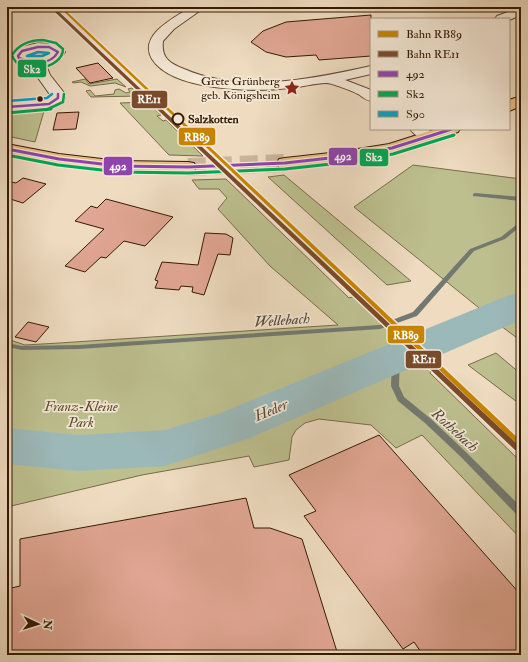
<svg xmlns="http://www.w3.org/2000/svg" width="528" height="662" font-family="'IM FELL Double Pica',serif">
	<rect width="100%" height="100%" fill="#eedbc0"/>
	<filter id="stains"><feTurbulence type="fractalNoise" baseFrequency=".005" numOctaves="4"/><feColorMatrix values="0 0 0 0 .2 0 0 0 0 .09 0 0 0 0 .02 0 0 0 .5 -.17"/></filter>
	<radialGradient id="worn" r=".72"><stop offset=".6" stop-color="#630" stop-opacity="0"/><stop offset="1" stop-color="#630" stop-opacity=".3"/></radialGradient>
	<g fill="#bdbf8f" stroke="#796c48">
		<polygon points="85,79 89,84 117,79 126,87 115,83 90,86 81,82 73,83 72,82"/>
		<polygon points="132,88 139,96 91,97 86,91 90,90 95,96 114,94 115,90 119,89 126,93 130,92 128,89"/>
		<polygon points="147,102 161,115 157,116 163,121 166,120 203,156 169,155 120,103"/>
		<polygon points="44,111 35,142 7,136 7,112"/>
		<polygon points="413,165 521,179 521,303 489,316 354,207"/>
		<polygon points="284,175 411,281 387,285 268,177"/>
		<polygon points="226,179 349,298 356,296 432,368 430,373 521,462 521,539 422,435 396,448 371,425 319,419 305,423 296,430 292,437 289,460 254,467 249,456 142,475 7,507 7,339 25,345 59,343 338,325 270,266 218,209 227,198 219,189 199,189 192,180"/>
		<polygon points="521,318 521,341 501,326"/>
		<polygon points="496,353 521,374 521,405 468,365"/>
	</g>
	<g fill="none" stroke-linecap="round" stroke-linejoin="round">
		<g fill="#737970" fill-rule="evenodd">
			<polygon points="475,193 521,197 521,201 473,196 473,194"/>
			<polygon points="521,221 521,226 505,239 474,251 417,316 380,329 79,349 22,350 7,347 7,343 22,346 79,345 379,325 413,312 470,249 501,237"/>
			<polygon points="393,355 396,355 400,357 399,386 404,397 431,419 468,454 521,507 521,517 518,516 462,458 425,423 398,401 391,386 392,357"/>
		</g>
		<polygon fill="#9cb9ba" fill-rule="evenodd" points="521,293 521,320 250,438 165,466 79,471 7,464 7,428 79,435 165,430 218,414 507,296"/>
	</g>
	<g fill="#e1a693" stroke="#351a02">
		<polygon points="371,15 371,56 319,60 316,55 286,57 266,52 251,42 263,31 286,22"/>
		<polygon points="98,63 113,78 90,83 76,68"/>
		<polygon points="79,112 76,129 53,130 57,113"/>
		<polygon points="23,178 46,184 23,203 7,198 7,181 16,183"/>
		<polygon points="106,199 173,217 145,246 124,241 106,258 101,257 85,272 65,266 104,229 75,221 91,206 97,208"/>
		<polygon points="205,233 226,234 233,238 230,255 218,254 204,295 192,292 193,287 181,286 179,290 155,288 158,281 155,280 162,262 198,265"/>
		<polygon points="28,322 49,327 36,342 15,337"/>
		<polygon points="379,435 521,595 521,655 423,655 414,642 403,649 304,516 316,511 289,475"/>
		<polygon points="246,498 254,528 270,528 302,539 338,655 7,655 7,589 20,586 20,539"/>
	</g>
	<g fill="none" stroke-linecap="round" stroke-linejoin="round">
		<polyline stroke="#c9b49a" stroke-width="18" stroke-dasharray="18 8" stroke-linecap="butt" points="188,167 285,163"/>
		<defs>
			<g id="minor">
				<path d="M191,7H205L174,29L163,41C161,58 169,63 184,69C242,94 312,79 371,66V74L345,80L371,90V101C365,100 363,97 358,94C352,91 332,83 326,83C315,83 302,87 290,88C256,92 173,92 152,59C138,35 174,18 191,7Z"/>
				<polygon points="521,7 521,15 509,20 495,19 497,16"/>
				<path d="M38,43L54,44L65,52L58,61L46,65L50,75L65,94V98L54,107L49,109L7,112V102L45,100L51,96L36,75L32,66L18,63L11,56L17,48ZM38,51H46L51,53L40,58L25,56Z"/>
				<path d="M410,129H428L437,137L435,140C425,143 416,137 410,129Z"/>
			</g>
			<g id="major">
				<polygon points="521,96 521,106 509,111 509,100"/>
				<polygon points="436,129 460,129 458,132 392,153 339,162 285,168 279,167 277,163 279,159 285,158 339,152 389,144"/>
				<polygon points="7,144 59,154 119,161 188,162 194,163 196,167 194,171 188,172 119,171 59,164 7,154"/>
			</g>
		</defs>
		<use href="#minor" stroke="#634a32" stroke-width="2"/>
		<use href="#major" stroke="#351a02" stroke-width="2"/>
		<use href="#minor" fill="#f4e8d6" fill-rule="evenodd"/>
		<use href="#major" fill="#e7be80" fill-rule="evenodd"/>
		<defs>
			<g id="bus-1-far1">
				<path d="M38,47H49L58,52C50,66 32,64 19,58L18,56L22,51Z"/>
				<polyline points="7,107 49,104 58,98 58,94"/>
			</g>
			<polyline id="bus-1" points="7,149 59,159 119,166 188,167 285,163 339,157 392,148 452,129"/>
			<g id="bus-2-far1">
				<path d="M43,40L56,43L63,49C63,69 19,78 12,55C19,44 30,40 43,40Z"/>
				<polyline points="46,110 63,102 64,94"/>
			</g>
			<g id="bus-2">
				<polyline points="7,113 51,109"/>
				<polyline points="7,155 58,165 119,172 188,173 285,169 340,163 393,154 454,135"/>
			</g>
			<g id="bus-3">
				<polygon points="38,52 49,53 42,56 27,56"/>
				<polyline points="7,101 47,98 52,94"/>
			</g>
		</defs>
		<use href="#bus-1-far1" stroke="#f4e8d6" stroke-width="4.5"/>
		<use href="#bus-1" stroke="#f4e8d6" stroke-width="5.5"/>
		<use href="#bus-2-far1" stroke="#f4e8d6" stroke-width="4.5"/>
		<use href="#bus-2" stroke="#f4e8d6" stroke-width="5.5"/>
		<use href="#bus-3" stroke="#f4e8d6" stroke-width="4.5"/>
		<use href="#bus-1-far1" stroke="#8e44ad" stroke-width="2.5"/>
		<use href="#bus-1" stroke="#8e44ad" stroke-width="3"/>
		<use href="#bus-2-far1" stroke="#00a651" stroke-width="2.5"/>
		<use href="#bus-2" stroke="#00a651" stroke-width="3"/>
		<use href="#bus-3" stroke="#03a2c4" stroke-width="2.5"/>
		<defs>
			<polygon id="rail-1" points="59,7 62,7 521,441 521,446 519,446"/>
			<polygon id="rail-2" points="55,10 57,10 519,446 520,448 519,450 515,450 55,12"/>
		</defs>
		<use href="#rail-1" stroke="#f4e8d6" stroke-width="3"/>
		<use href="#rail-2" stroke="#f4e8d6" stroke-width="3"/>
		<use href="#rail-1" fill="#c68300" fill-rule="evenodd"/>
		<use href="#rail-2" fill="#7a4b2a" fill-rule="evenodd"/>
	</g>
	<defs>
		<symbol id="sight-bare" viewBox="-9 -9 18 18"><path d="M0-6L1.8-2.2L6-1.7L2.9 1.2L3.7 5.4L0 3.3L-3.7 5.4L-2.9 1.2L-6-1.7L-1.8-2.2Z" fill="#8f2418" stroke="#f4e8d6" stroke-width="2.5" paint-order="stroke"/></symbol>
	</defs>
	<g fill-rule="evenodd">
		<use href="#sight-bare" x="281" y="77" width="22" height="22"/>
	</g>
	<circle fill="#351a02" stroke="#f4e8d6" stroke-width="1.5" cx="40" cy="99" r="3.5"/>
	<circle fill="#f4e8d6" stroke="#351a02" stroke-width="2" cx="178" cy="119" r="5.5"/>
	<g text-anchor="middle" stroke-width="3.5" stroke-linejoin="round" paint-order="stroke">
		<g font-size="12" fill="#351a02" stroke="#f4e8d6" text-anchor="end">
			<text x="280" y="85">Grete Grünberg<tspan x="280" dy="14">geb. Königsheim</tspan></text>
		</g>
		<g font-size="12" font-weight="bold" fill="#351a02" stroke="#f4e8d6" text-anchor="start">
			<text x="188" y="123">Salzkotten</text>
		</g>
		<g font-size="14" font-style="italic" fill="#5e4c2c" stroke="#f4e8d6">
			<text x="81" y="411">Franz-Kleine<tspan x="81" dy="16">Park</tspan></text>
		</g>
		<g font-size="15" font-style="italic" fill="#544a39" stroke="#f4e8d6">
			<text transform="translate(282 320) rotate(-4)" y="5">Wellebach</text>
			<text transform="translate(271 410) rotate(-23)" y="5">Heder</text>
			<text transform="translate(455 430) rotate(42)" y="5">Rothebach</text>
		</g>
	</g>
	<g stroke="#f4e8d6" stroke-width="1.5">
		<rect x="17" y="59" width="30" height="19" rx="4" fill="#00a651"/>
		<rect x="131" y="90" width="37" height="19" rx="4" fill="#7a4b2a"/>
		<rect x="178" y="127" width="38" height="19" rx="4" fill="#c68300"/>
		<rect x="328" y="147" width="30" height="19" rx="4" fill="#8e44ad"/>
		<rect x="359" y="148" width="30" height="19" rx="4" fill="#00a651"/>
		<rect x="103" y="156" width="30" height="20" rx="4" fill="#8e44ad"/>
		<rect x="387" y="325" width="38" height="19" rx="4" fill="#c68300"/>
		<rect x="405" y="350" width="37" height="19" rx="4" fill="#7a4b2a"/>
	</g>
	<g font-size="11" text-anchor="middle" font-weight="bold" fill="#fff">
		<text x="32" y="73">Sk2</text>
		<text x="149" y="103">RE11</text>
		<text x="197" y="141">RB89</text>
		<text x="343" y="160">492</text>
		<text x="374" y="161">Sk2</text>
		<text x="118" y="170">492</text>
		<text x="406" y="339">RB89</text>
		<text x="424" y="363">RE11</text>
	</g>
	<rect width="528" height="662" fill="none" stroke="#eedbc0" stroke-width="24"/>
	<rect x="8" y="8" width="512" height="646" fill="none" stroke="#351a02" stroke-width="2"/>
	<rect x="12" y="12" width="504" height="638" fill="none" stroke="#351a02"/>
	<rect x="370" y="18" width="140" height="112" fill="#f4e8d6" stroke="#a89681"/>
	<rect x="378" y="31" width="20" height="6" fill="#c68300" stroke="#a89681"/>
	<text x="406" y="38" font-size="12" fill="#351a02">Bahn RB89</text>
	<rect x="378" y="51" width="20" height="6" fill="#7a4b2a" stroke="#a89681"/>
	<text x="406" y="58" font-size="12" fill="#351a02">Bahn RE11</text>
	<rect x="378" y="71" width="20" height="6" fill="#8e44ad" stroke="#a89681"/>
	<text x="406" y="78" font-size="12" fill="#351a02">492</text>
	<rect x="378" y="91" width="20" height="6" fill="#00a651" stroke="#a89681"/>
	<text x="406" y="98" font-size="12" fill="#351a02">Sk2</text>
	<rect x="378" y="111" width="20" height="6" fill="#03a2c4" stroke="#a89681"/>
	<text x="406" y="118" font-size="12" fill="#351a02">S90</text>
	<g transform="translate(38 624) rotate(94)" stroke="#f4e8d6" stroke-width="3" paint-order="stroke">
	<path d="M0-3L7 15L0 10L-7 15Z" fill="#351a02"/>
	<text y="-6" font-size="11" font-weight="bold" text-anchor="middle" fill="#351a02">N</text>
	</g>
	<rect width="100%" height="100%" filter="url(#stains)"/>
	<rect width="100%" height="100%" fill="url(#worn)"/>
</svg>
